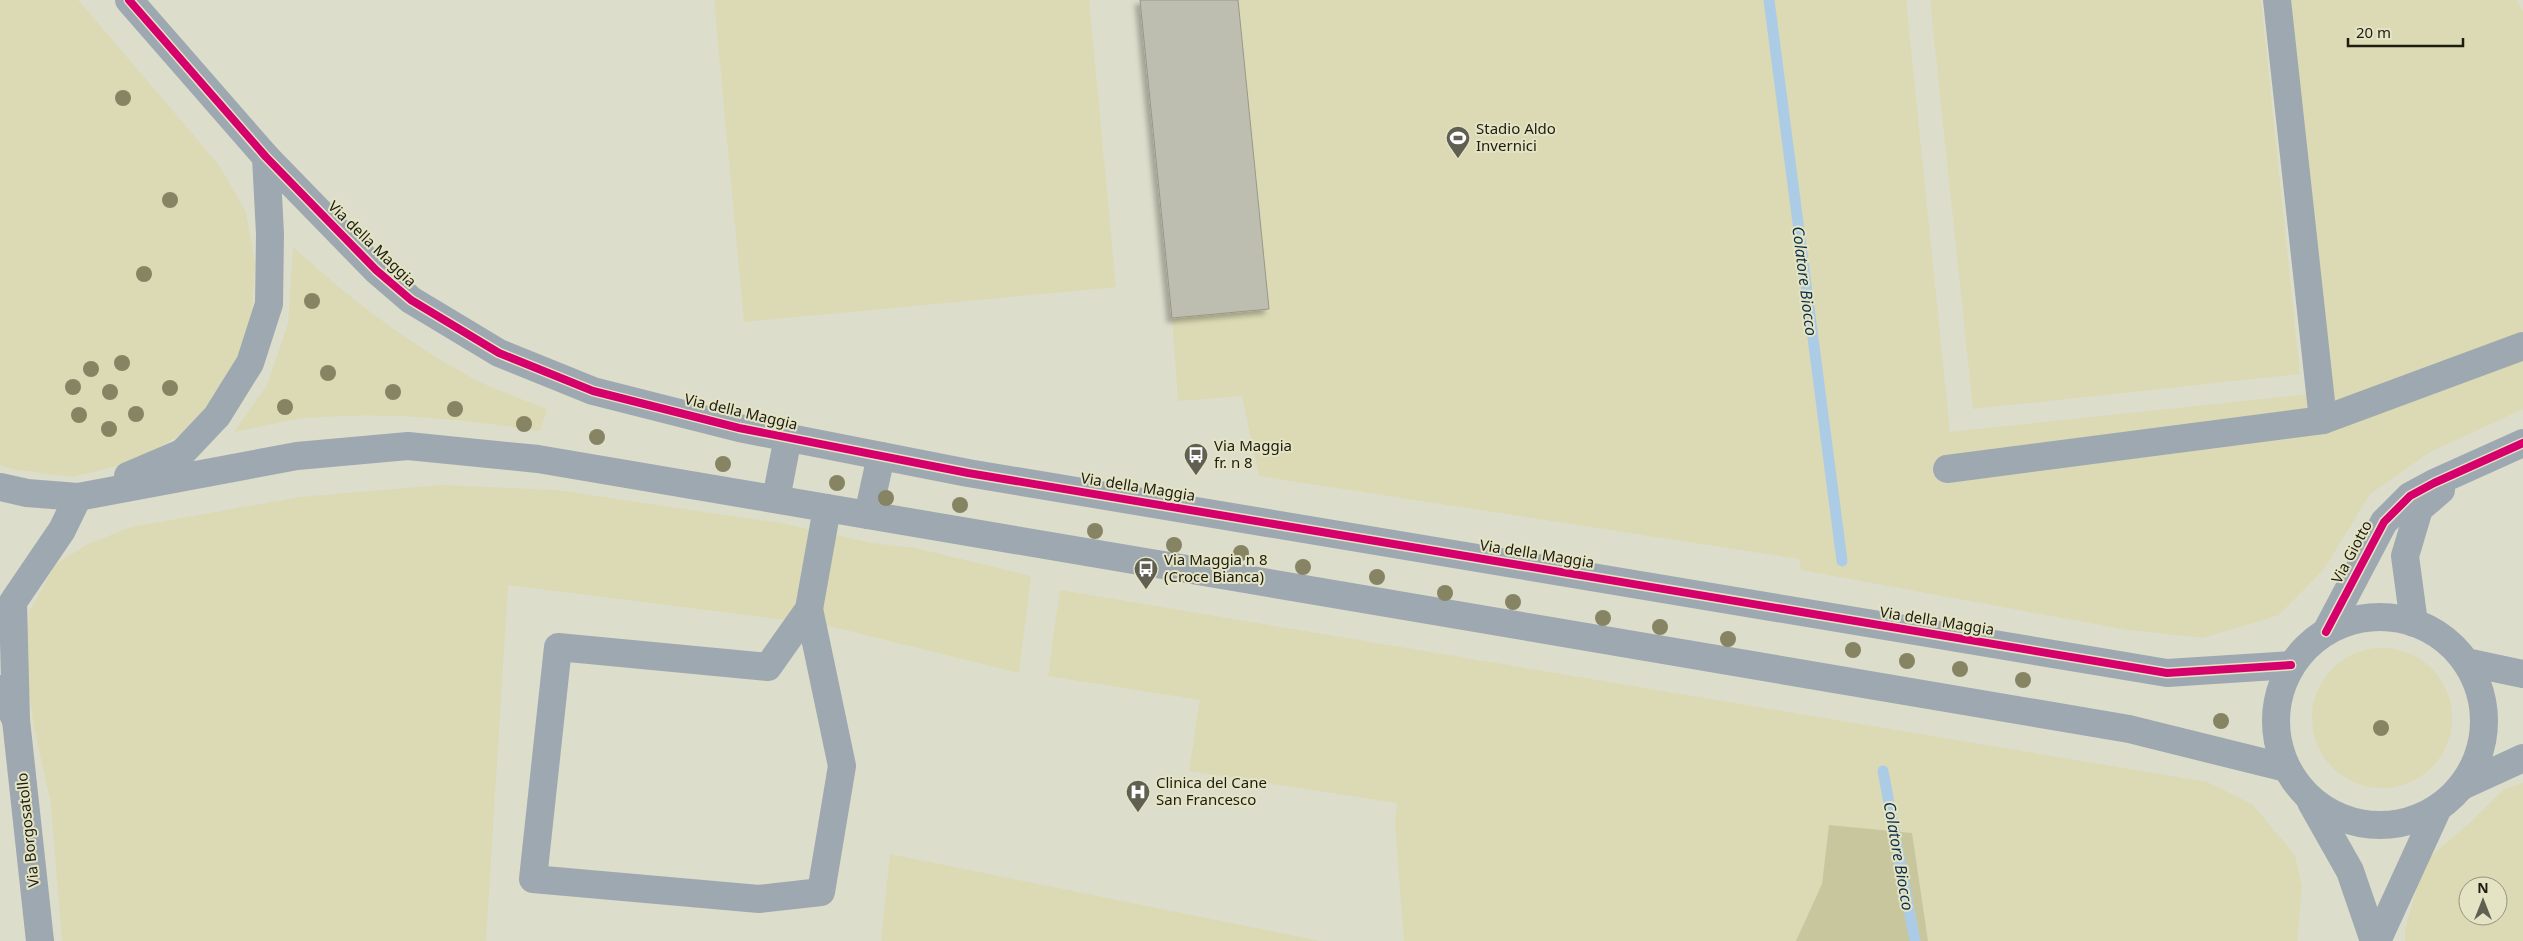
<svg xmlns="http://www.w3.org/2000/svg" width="2523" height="941" font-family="'Noto Sans',sans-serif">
	<defs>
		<filter id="shadow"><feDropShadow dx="-4.5" dy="4.5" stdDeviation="2.5" flood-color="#0004"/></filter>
	</defs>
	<rect width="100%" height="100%" fill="#ddc"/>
	<g fill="#dbdab4" fill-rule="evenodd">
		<polygon points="0,0 78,0 219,165 246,212 255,264 252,312 236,362 208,406 178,436 134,462 72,477 12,469 0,465"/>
		<polygon points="714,0 1089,0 1116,287 744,322"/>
		<polygon points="1140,0 1906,0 1950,432 2309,394 2272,0 2517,0 2523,12 2523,409 2430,452 2370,494 2324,569 2279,615 2203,638 2128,630 1801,570 1799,559 1259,476 1242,396 1178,401 1172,318"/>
		<polygon points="1930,0 2261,0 2300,374 1973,409"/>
		<path d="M293,247C349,298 407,343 474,379C497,391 523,399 547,409L540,431C463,419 384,411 305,418C281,421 257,428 234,432L267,385L288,324Z"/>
		<polygon points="442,485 556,490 780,523 872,543 915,548 1031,576 1019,673 825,625 508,585 486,941 62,941 51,804 34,727 24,657 29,612 56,564 86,545 131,527 300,497"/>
		<polygon points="1060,590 2207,782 2252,804 2295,855 2302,888 2297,941 1928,941 1912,833 1829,825 1822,885 1796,941 1404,941 1395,824 1397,803 1189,771 1200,700 1048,676"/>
		<circle cx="2382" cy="718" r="70"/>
		<path d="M2523,783V941H2405V930L2424,862L2472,821L2503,790ZM2468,886H2498V916H2468Z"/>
		<polygon points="890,854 1320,941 881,941"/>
	</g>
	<polygon fill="#c7c69d" points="1829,825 1912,833 1928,941 1796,941 1822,884"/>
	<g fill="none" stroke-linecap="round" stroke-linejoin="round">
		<g stroke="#accce6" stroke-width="11">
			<polyline points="1769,0 1842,561"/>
			<polyline points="1883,771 1915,941"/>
		</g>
	</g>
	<polygon fill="#bebeb0" stroke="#98988b" filter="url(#shadow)" points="1140,0 1238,0 1269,309 1172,318"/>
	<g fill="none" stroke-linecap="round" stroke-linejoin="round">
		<g stroke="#9ea8b0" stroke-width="28">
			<polyline points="129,0 266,157 376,270 411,300 499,353 593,391 739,428 968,473 2167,673 2291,665"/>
			<polyline points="2277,0 2323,420"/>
			<polyline points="1947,469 2323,420 2523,346"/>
			<polyline points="128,476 182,453 217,416 250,363 269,304 270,234 266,157"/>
			<polyline points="0,487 27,493 78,497 297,456 408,446 538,459 2129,729 2286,768"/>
			<polyline points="776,499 788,437"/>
			<polyline points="868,515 881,456"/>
			<polyline points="809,609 842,766 821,892 759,899 533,879 558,647 768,667 809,609 827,508"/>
			<circle cx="2380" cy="721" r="104"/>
			<polyline points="2414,623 2405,556 2419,509 2441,490"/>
			<polyline points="2326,632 2384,522 2410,496 2434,483 2523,443"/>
			<polyline points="2466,662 2523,674"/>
			<polyline points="0,689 16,720 13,602 62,530 78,497"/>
			<polyline points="16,720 40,941"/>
			<polyline points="2462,786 2523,758"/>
			<polyline points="2311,802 2350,871 2374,941"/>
			<polyline points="2377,941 2438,808"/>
		</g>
		<defs>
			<g id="cycleway">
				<polyline points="129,0 266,157 376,270 411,300 499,353 593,391 739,428 968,473 2167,673 2291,665"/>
				<polyline points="2326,632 2384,522 2410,496 2434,483 2523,443"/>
			</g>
		</defs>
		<use href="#cycleway" stroke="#e4e4c5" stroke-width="11"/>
		<use href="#cycleway" stroke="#d6006c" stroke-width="8"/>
	</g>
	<g fill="#868463">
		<circle cx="123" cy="98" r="8"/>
		<circle cx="170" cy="200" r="8"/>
		<circle cx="144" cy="274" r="8"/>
		<circle cx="312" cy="301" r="8"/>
		<circle cx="122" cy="363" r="8"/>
		<circle cx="91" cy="369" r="8"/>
		<circle cx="328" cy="373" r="8"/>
		<circle cx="73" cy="387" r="8"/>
		<circle cx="170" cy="388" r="8"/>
		<circle cx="110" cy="392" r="8"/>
		<circle cx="393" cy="392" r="8"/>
		<circle cx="285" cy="407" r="8"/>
		<circle cx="455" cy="409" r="8"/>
		<circle cx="136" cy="414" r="8"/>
		<circle cx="79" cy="415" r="8"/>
		<circle cx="524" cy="424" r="8"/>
		<circle cx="109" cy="429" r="8"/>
		<circle cx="597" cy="437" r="8"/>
		<circle cx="723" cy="464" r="8"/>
		<circle cx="837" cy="483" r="8"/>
		<circle cx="886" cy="498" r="8"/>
		<circle cx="960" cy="505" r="8"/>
		<circle cx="1095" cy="531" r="8"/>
		<circle cx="1174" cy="545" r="8"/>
		<circle cx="1241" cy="553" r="8"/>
		<circle cx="1303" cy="567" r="8"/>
		<circle cx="1377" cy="577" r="8"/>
		<circle cx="1445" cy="593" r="8"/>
		<circle cx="1513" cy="602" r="8"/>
		<circle cx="1603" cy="618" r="8"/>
		<circle cx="1660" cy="627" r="8"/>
		<circle cx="1728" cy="639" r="8"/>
		<circle cx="1853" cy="650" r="8"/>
		<circle cx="1907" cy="661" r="8"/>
		<circle cx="1960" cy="669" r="8"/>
		<circle cx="2023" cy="680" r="8"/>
		<circle cx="2221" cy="721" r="8"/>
		<circle cx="2381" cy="728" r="8"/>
	</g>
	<defs>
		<symbol id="stadium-pin" viewBox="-11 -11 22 30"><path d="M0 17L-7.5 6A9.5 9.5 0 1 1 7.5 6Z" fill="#606052" stroke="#e4e4c5"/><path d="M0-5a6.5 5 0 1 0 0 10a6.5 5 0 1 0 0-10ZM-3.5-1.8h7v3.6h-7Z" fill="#fff"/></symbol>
		<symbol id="bus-pin" viewBox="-11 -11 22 30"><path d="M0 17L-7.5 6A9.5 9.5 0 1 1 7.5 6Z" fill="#606052" stroke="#e4e4c5"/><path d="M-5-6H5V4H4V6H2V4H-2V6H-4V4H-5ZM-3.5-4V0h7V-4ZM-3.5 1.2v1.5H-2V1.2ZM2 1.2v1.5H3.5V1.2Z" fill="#fff"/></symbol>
		<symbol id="hospital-pin" viewBox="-11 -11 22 30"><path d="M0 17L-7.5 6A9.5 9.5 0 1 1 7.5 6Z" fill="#606052" stroke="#e4e4c5"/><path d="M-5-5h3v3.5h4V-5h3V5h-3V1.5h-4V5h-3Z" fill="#fff"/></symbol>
	</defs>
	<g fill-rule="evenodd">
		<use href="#stadium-pin" x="1444" y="124" width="28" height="38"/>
		<use href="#bus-pin" x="1182" y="441" width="28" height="38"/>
		<use href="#bus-pin" x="1132" y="555" width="28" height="38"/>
		<use href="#hospital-pin" x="1124" y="778" width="28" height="38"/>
	</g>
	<g text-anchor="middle" stroke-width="4" stroke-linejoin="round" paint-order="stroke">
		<g font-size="15" fill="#1d1c11" stroke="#e4e4c5" text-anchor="start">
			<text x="1476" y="134">Stadio Aldo<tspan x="1476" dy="17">Invernici</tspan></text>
			<text x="1214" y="451">Via Maggia<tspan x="1214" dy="17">fr. n 8</tspan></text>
			<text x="1164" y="565">Via Maggia n 8<tspan x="1164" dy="17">(Croce Bianca)</tspan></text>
			<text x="1156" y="788">Clinica del Cane<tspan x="1156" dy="17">San Francesco</tspan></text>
		</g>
		<g font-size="15" fill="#1d1c11" stroke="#e4e4c5">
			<text transform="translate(372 244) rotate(44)" y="5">Via della Maggia</text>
			<text transform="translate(741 412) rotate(13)" y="5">Via della Maggia</text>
			<text transform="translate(1138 487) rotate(9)" y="5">Via della Maggia</text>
			<text transform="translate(2352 552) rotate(-62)" y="5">Via Giotto</text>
			<text transform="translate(1537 554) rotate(9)" y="5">Via della Maggia</text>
			<text transform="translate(1937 621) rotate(9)" y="5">Via della Maggia</text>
			<text transform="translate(28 830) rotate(-96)" y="5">Via Borgosatollo</text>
		</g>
		<g font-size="16" font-style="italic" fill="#0c2e4b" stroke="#e4e4c5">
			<text transform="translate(1805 281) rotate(83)" y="6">Colatore Biocco</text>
			<text transform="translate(1899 856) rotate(80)" y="6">Colatore Biocco</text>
		</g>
	</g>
	<g transform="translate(2483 901)"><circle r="24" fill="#e4e4c5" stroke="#94947d"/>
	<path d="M0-4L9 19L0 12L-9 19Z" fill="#606052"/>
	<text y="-8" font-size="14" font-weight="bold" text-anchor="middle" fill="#1d1c11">N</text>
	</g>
	<path d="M2348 38v8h115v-8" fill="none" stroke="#1d1c11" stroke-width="2.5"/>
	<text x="2356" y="38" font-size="15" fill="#1d1c11" stroke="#e4e4c5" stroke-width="4" paint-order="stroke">20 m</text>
</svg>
